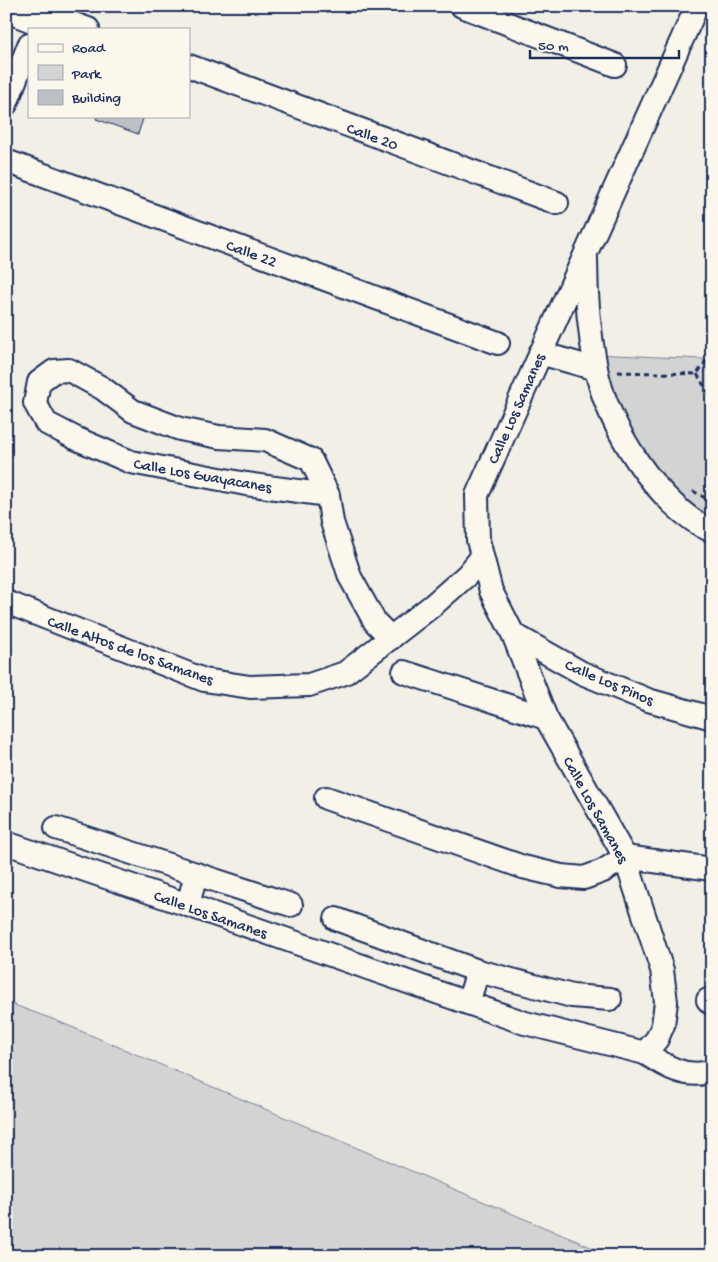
<svg xmlns="http://www.w3.org/2000/svg" width="718" height="1262" font-family="'Gochi Hand',sans-serif">
	<rect width="100%" height="100%" fill="#f2efe6"/>
	<filter id="ink" filterUnits="userSpaceOnUse"><feTurbulence type="fractalNoise" baseFrequency=".02" numOctaves="2"/><feDisplacementMap in="SourceGraphic" scale="10" xChannelSelector="R" yChannelSelector="G"/><feConvolveMatrix kernelMatrix="1 2 1 2 8 2 1 2 1" color-interpolation-filters="sRGB"/></filter>
	<g filter="url(#ink)">
		<g fill="#d2d3d2" stroke="#768198">
			<polygon points="594,354 703,359 712,379 712,529 627,446"/>
			<polygon points="6,1002 55,1020 612,1256 6,1256"/>
		</g>
		<polygon fill="#bdc0c4" stroke="#1b2f5e" points="97,116 144,116 138,134 96,119"/>
		<g fill="none" stroke-linecap="round" stroke-linejoin="round">
			<defs>
				<g id="minor">
					<polyline points="462,6 615,65"/>
					<polyline points="6,11 37,23"/>
					<polyline points="41,12 88,29"/>
					<polyline points="189,66 557,203"/>
					<polyline points="6,104 29,45"/>
					<polyline points="6,161 498,343"/>
					<path d="M586,259C586,296 589,332 596,368C606,424 659,508 712,531"/>
					<polyline points="540,353 596,369"/>
					<polyline points="328,495 246,484 131,462 75,438 46,423 35,403 39,382 54,371 69,370 102,388 133,411 180,429 219,437 265,440 311,460 328,495 332,522 350,577 375,622 391,638"/>
					<polyline points="6,602 204,680 250,687 309,685 345,673 433,605 467,575 482,557"/>
					<polyline points="513,634 582,673 648,700 712,718"/>
					<polyline points="404,672 546,718"/>
					<polyline points="326,798 523,867 561,876 584,878 603,871 625,857"/>
					<polyline points="56,828 196,874 188,905"/>
					<polyline points="6,843 188,905 525,1023 645,1053 657,1039 663,1025 666,1002 662,970 625,857 546,718 513,634 491,591 478,540 477,495 697,6"/>
					<polyline points="625,857 712,869"/>
					<polyline points="196,874 291,905"/>
					<polyline points="336,919 478,971 468,1003"/>
					<polyline points="478,971 572,996 610,999"/>
					<polyline points="708,1000 712,1004"/>
					<path d="M645,1053C665,1066 687,1080 712,1071"/>
				</g>
			</defs>
			<use href="#minor" stroke="#1b2f5e" stroke-width="26"/>
			<g stroke="#1b2f5e" stroke-width="3" stroke-dasharray="5 4" stroke-linecap="butt">
				<polyline points="618,372 697,374 712,352"/>
				<polyline points="697,374 712,399"/>
				<polyline points="693,491 712,502"/>
			</g>
			<use href="#minor" stroke="#fbf7ec" stroke-width="22"/>
		</g>
	</g>
	<g text-anchor="middle" stroke-width="4" stroke-linejoin="round" paint-order="stroke">
		<g font-size="16" fill="#1b2f5e" stroke="#fbf7ec">
			<text transform="translate(373 135) rotate(20)" y="6">Calle 20</text>
			<text transform="translate(252 252) rotate(20)" y="6">Calle 22</text>
			<text transform="translate(515 408) rotate(-66)" y="6">Calle Los Samanes</text>
			<text transform="translate(203 474) rotate(10)" y="6">Calle Los Guayacanes</text>
			<text transform="translate(131 649) rotate(20)" y="6">Calle Altos de los Samanes</text>
			<text transform="translate(610 681) rotate(23)" y="6">Calle Los Pinos</text>
			<text transform="translate(597 809) rotate(61)" y="6">Calle Los Samanes</text>
			<text transform="translate(211 913) rotate(19)" y="6">Calle Los Samanes</text>
		</g>
	</g>
	<rect width="718" height="1262" fill="none" stroke="#fbf7ec" stroke-width="25"/>
	<rect x="12" y="12" width="693" height="1237" fill="none" stroke="#1b2f5e" stroke-width="2" filter="url(#ink)"/>
	<rect x="28" y="28" width="162" height="90" fill="#fbf7ec" stroke="#a1a7b3"/>
	<rect x="38" y="44" width="25" height="8" fill="#fbf7ec" stroke="#a1a7b3"/>
	<text x="72" y="52" font-size="15" fill="#1b2f5e">Road</text>
	<rect x="38" y="65" width="25" height="15" fill="#d2d3d2" stroke="#a1a7b3"/>
	<text x="72" y="78" font-size="15" fill="#1b2f5e">Park</text>
	<rect x="38" y="90" width="25" height="15" fill="#bdc0c4" stroke="#a1a7b3"/>
	<text x="72" y="102" font-size="15" fill="#1b2f5e">Building</text>
	<path d="M530 50v8h149v-8" fill="none" stroke="#1b2f5e" stroke-width="2.5"/>
	<text x="538" y="50" font-size="15" fill="#1b2f5e" stroke="#fbf7ec" stroke-width="4" paint-order="stroke">50 m</text>
</svg>
